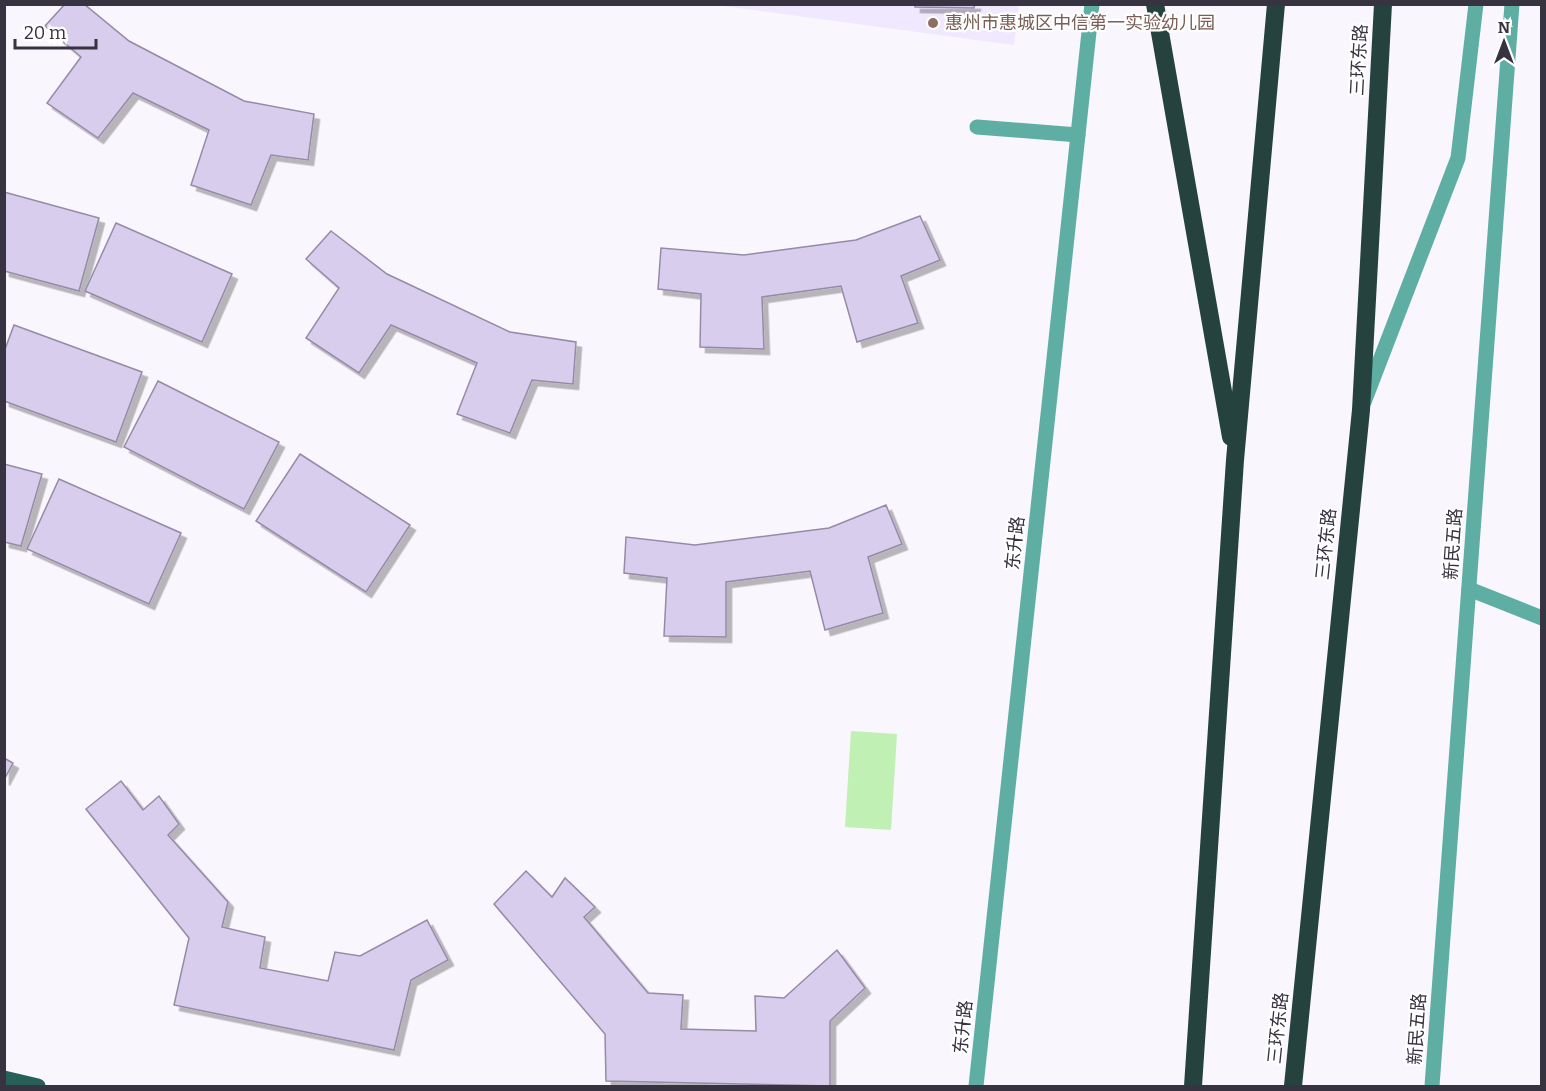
<svg xmlns="http://www.w3.org/2000/svg" width="1546" height="1091" font-family="Bitter,'Noto Sans SC',serif">
	<defs>
		<filter id="shadow"><feDropShadow dx="5.5" dy="5.5" stdDeviation="0" flood-color="#0004"/></filter>
	</defs>
	<rect width="100%" height="100%" fill="#f9f6fd"/>
	<polygon fill="#f0e8ff" points="716,5 1019,5 1014,45"/>
	<polygon fill="#c0f0b4" points="851,731 897,734 891,830 845,827"/>
	<g fill="#d8cdec" stroke="#958ba7" stroke-width="1.5" filter="url(#shadow)">
		<polygon points="65,4 84,4 129,41 244,101 314,114 308,160 271,155 251,205 191,185 209,130 133,93 98,138 47,103 81,57 45,26"/>
		<polygon points="915,4 975,4 974,8 915,7"/>
		<polygon points="4,192 99,218 79,291 4,271"/>
		<polygon points="920,216 940,260 901,276 918,323 857,342 841,286 762,297 764,349 700,347 701,294 658,289 661,248 744,255 856,240"/>
		<polygon points="116,223 232,274 202,342 85,291"/>
		<polygon points="331,231 387,274 510,332 576,342 573,384 532,380 510,433 457,414 477,363 391,325 359,373 306,338 339,288 306,259"/>
		<polygon points="14,325 142,372 116,442 4,401 4,352"/>
		<polygon points="158,381 279,442 244,509 124,447"/>
		<polygon points="300,454 410,525 366,592 256,521"/>
		<polygon points="4,464 42,474 21,546 4,542"/>
		<polygon points="59,479 181,533 149,604 27,549"/>
		<polygon points="886,505 902,544 868,557 883,613 825,630 810,571 726,582 726,637 664,636 667,578 624,573 626,537 695,545 829,528"/>
		<polygon points="4,758 13,763 4,780"/>
		<polygon points="121,781 143,810 159,796 179,824 168,835 228,902 222,927 265,937 260,968 328,981 335,952 360,956 427,920 448,960 411,980 394,1050 174,1005 189,938 86,809"/>
		<polygon points="526,871 552,897 565,878 595,907 584,917 648,993 683,995 681,1029 756,1031 755,996 784,998 837,950 865,988 830,1021 830,1086 606,1081 605,1034 494,904"/>
	</g>
	<g fill="none" stroke-linecap="round" stroke-linejoin="round">
		<g stroke="#5eaea4" stroke-width="15">
			<polyline points="977,127 1078,135"/>
			<polyline points="1364,402 1458,158 1476,4"/>
			<polyline points="1469,589 1542,618"/>
			<polyline points="976,1086 1092,4"/>
			<polyline points="1432,1086 1512,4"/>
		</g>
		<polyline stroke="#266059" stroke-width="15" points="4,1078 38,1086"/>
		<g stroke="#25423e" stroke-width="18">
			<polyline points="1155,4 1231,437"/>
			<polyline points="1193,1086 1235,460 1276,4"/>
			<polyline points="1293,1086 1361,410 1383,4"/>
		</g>
	</g>
	<circle fill="#8d6e63" stroke="#fff" stroke-width="2" cx="933" cy="23" r="6"/>
	<g text-anchor="middle" stroke-width="4.5" stroke-linejoin="round" paint-order="stroke">
		<g font-size="18" fill="#785e54" stroke="#fff" text-anchor="start">
			<text x="945" y="29">惠州市惠城区中信第一实验幼儿园</text>
		</g>
		<g font-size="18" fill="#383340" stroke="#fff">
			<text transform="translate(1359 60) rotate(-87)" y="6">三环东路</text>
			<text transform="translate(1015 543) rotate(-84)" y="6">东升路</text>
			<text transform="translate(1326 544) rotate(-84)" y="6">三环东路</text>
			<text transform="translate(1453 544) rotate(-86)" y="6">新民五路</text>
			<text transform="translate(963 1027) rotate(-84)" y="6">东升路</text>
			<text transform="translate(1278 1028) rotate(-84)" y="6">三环东路</text>
			<text transform="translate(1417 1029) rotate(-86)" y="6">新民五路</text>
		</g>
	</g>
	<rect width="1546" height="1091" fill="none" stroke="#383340" stroke-width="12"/>
	<g transform="translate(1504 42)" stroke="#ffffff" stroke-width="4.5" paint-order="stroke">
	<path d="M0-4.5L10 22L0 15L-10 22Z" fill="#383340"/>
	<text y="-9" font-size="16" font-weight="bold" text-anchor="middle" fill="#383340">N</text>
	</g>
	<path d="M15 39v9h81v-9" fill="none" stroke="#383340" stroke-width="3"/>
	<text x="24" y="39" font-size="18" fill="#383340" stroke="#ffffff" stroke-width="4.5" paint-order="stroke">20 m</text>
</svg>
